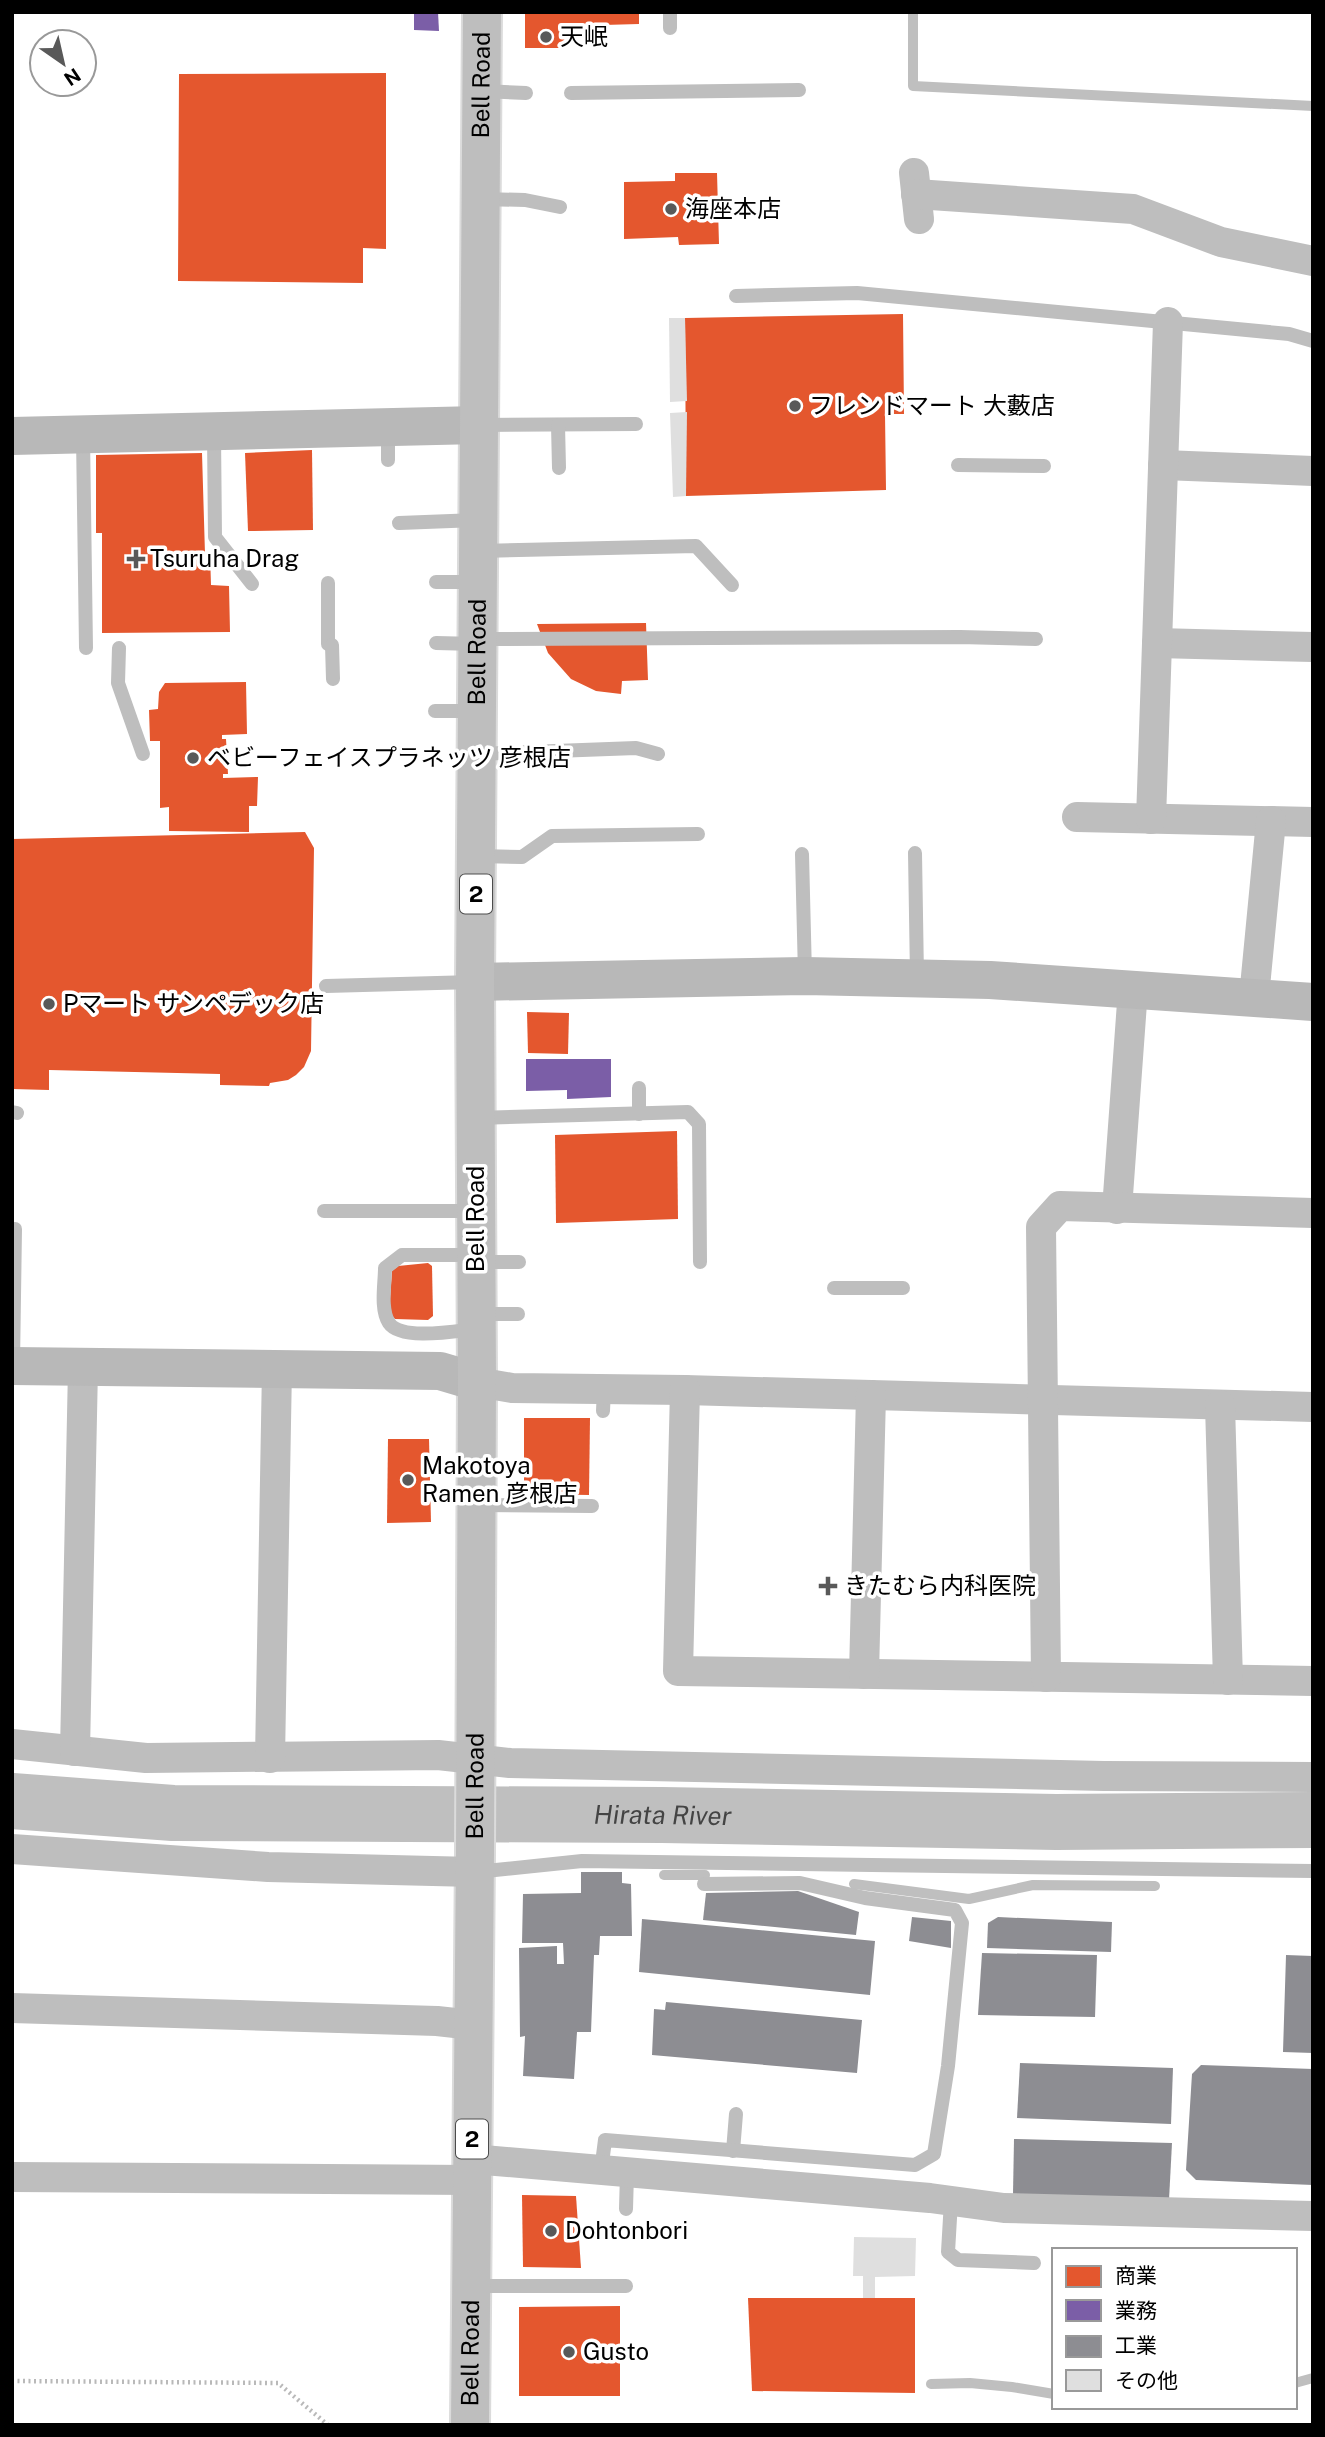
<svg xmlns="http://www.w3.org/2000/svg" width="1325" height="2437" font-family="'Public Sans','Noto Sans JP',sans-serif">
	<rect width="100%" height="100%" fill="#fff"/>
	<g fill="#e4572e">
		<polygon points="525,12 639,12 639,24 568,26 566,48 525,48"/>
		<polygon points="386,73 386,249 363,248 363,283 178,281 179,74"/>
		<polygon points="675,173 717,173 719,244 679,245 678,237 624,239 624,182 675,181"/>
		<polygon points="903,314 904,414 885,414 886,490 686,496 685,318"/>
		<polygon points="312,450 313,530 248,531 245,453"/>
		<polygon points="202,453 205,554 210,553 211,585 229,586 230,632 102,633 102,533 96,533 96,455"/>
		<polygon points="646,623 648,680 622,681 621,694 596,691 571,679 548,653 537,624"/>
		<polygon points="246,682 247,734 222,735 222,739 226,739 228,774 223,774 223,778 258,777 257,806 249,806 249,832 169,831 169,807 160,808 160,741 150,741 149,710 158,709 159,692 165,683"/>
		<polygon points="305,832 314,848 311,1051 304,1067 296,1075 288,1080 270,1083 269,1086 220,1085 220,1074 49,1070 49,1090 12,1089 12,839"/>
		<polygon points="527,1012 569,1013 568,1054 528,1053"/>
		<polygon points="677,1131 678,1219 556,1223 555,1135"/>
		<polygon points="428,1263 432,1266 433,1316 428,1320 395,1319 389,1313 392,1271 398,1266"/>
		<polygon points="524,1418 590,1418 589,1495 524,1494"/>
		<polygon points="388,1439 429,1439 431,1522 387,1523"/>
		<polygon points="522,2195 576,2196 581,2268 523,2267"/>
		<polygon points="748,2298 915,2298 915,2393 752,2391"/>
		<polygon points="620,2306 620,2396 519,2396 519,2307"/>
	</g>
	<g fill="#7b5ea7">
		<polygon points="414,12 438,12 439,31 414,30"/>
		<polygon points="526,1059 611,1059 611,1097 567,1099 567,1090 526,1091"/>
	</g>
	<g fill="#8d8d92">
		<polygon points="581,1872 622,1872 622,1883 631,1884 632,1936 600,1936 599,1955 594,1955 591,2032 577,2032 574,2079 523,2076 525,2036 520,2037 519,1948 557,1946 557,1964 564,1964 563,1943 522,1943 523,1894 581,1893"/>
		<polygon points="798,1891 859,1912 856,1935 703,1920 706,1893"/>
		<polygon points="912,1917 951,1921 951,1948 909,1941"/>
		<polygon points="998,1917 1112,1922 1111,1952 987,1948 988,1923"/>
		<polygon points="642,1919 875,1941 870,1995 639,1972"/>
		<polygon points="982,1953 1097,1955 1095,2017 978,2015"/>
		<polygon points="1286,1955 1313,1956 1313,2053 1283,2052"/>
		<polygon points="666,2002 862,2020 857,2073 652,2055 654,2009 665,2010"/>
		<polygon points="1020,2063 1173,2068 1171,2124 1017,2118"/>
		<polygon points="1201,2065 1313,2069 1313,2185 1196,2180 1186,2170 1192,2074"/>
		<polygon points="1014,2139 1172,2143 1169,2200 1013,2194"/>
	</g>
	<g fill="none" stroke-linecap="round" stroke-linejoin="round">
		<g stroke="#bfbfbf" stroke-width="10">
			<polyline points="913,12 913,86 1313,106"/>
			<polyline points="664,1875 705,1875"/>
			<polyline points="854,1884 969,1899 1033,1885 1155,1886"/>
			<polyline points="1295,2383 1313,2378"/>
			<polyline points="931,2384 970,2383 1012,2387 1054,2394"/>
		</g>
		<path stroke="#bfbfbf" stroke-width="56" id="s1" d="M12,1801L173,1813L662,1815L1056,1822L1313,1820"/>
	</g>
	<g fill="#dfdfdf">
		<polygon points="669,318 685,318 687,401 670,402"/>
		<polygon points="687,412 686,496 673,497 670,413"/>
		<polygon points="854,2237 916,2238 915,2276 875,2277 875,2298 863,2298 863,2276 853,2276"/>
	</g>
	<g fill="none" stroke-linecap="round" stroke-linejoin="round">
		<defs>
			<g id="primary">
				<path id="s2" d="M470,2425L475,1853L477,1382L475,982L482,12"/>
			</g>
		</defs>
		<use href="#primary" stroke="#dbdbdb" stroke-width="42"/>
		<polyline stroke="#b9b9b9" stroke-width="4.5" stroke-dasharray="2 3.5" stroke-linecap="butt" points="12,2381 278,2383 328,2425"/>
		<g stroke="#bebebe" stroke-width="14">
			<polyline points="670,12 670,28"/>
			<polyline points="482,91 526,93"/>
			<polyline points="571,93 799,90"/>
			<polyline points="482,199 525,200 560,207"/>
			<polyline points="736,296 857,293 1289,334 1313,341"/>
			<polyline points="480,425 636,424"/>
			<polyline points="558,425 559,468"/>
			<polyline points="214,434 215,537 252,584"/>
			<polyline points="83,436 86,648"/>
			<polyline points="388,460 388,429"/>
			<polyline points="958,465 1044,466"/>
			<polyline points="399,523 477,520"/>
			<polyline points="480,551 696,546 732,585"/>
			<polyline points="436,582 477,582"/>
			<polyline points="328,583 328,644"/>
			<polyline points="481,639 960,637 1036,639"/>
			<polyline points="436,643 476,644"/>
			<polyline points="332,645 333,679"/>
			<polyline points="119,648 118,683 143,754"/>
			<polyline points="435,711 476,711"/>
			<polyline points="478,754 636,748 658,754"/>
			<polyline points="915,853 917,977"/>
			<polyline points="802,854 805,975"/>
			<polyline points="478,856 522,857 552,836 698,834"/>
			<polyline points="326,986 474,982"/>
			<polyline points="12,1112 17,1113"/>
			<polyline points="639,1114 639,1088"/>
			<polyline points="476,1118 688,1112 699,1124 700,1262"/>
			<polyline points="324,1211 473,1211"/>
			<path d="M474,1255H402L385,1268C385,1284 380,1309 389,1323C401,1341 456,1331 475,1329"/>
			<polyline points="478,1262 519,1262"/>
			<polyline points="834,1288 903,1288"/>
			<polyline points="477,1314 518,1314"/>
			<polyline points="13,1364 15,1229"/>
			<polyline points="603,1411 604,1389"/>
			<polyline points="478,1505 592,1506"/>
			<polyline points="476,1872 582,1861 1313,1871"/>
			<polyline points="733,2151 736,2114"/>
			<polyline points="601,2171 605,2140 915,2165 934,2154 948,2066 962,1923 955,1910 865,1898 800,1883 704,1884"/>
			<polyline points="951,2201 948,2252 958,2260 1034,2263"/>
			<polyline points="626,2209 627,2173"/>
			<polyline points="473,2286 626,2286"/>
		</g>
		<g stroke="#bebebe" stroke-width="30">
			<polyline points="914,173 919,219"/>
			<polyline points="916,194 1133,209 1221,242 1313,261"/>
			<polyline points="1163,465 1313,471"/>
			<polyline points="1157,643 1313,647"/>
			<polyline points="1077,817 1313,822"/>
			<polyline points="1151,819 1168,322"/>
			<polyline points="1254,997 1271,821"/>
			<polyline points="1117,1209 1133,989"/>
			<polyline points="477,1382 512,1388 685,1390 1313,1407"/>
			<polyline points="685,1390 678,1671 1313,1681"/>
			<polyline points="1220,1405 1228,1680"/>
			<polyline points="864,1674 871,1395"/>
			<polyline points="1046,1677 1041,1227 1060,1206 1313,1213"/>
			<polyline points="12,1744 146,1758 438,1755 510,1763 1104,1776 1313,1777"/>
			<polyline points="75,1751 83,1368"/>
			<polyline points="270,1758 277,1368"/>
			<polyline points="12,1849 268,1867 474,1872"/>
			<polyline points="12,2008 437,2021 473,2025"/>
			<polyline points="472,2159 930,2198 1004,2208 1313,2216"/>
			<polyline points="12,2177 472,2180"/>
		</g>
		<g stroke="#b8b8b8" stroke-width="38">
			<polyline points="12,436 479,425"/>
			<polyline points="475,982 805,976 990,980 1313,1002"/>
			<polyline points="12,1366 440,1371 477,1382"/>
		</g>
		<use href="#primary" stroke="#bebebe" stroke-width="38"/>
	</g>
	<g fill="#595959" stroke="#fff" stroke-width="2.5">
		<circle cx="546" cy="37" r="7"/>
		<circle cx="671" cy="209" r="7"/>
		<circle cx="795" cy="406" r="7"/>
		<path d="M132.5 548.5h7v7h7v7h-7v7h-7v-7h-7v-7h7z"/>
		<circle cx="193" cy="758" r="7"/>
		<circle cx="49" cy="1004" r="7"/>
		<circle cx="408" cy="1480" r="7"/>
		<path d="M824.5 1575.5h7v7h7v7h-7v7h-7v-7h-7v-7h7z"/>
		<circle cx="551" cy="2231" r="7"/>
		<circle cx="569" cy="2352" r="7"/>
	</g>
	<g text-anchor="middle" stroke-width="7" stroke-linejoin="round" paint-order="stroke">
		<g fill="#fff" stroke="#4c4c4c" stroke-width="2">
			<rect x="460" y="874.5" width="32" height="39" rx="5"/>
			<rect x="456" y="2119.5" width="32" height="39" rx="5"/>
		</g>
		<g font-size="23" font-weight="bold" fill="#000">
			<text x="476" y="902">2</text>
			<text x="472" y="2147">2</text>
		</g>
		<g font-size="24" fill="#000" stroke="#fff" text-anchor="start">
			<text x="560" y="45">天岷</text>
			<text x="685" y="217">海座本店</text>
			<text x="809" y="414">フレンドマート 大藪店</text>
			<text x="150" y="567">Tsuruha Drag</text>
			<text x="207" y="766">ベビーフェイスプラネッツ 彦根店</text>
			<text x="63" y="1012">Pマート サンペデック店</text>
			<text x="422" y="1474">Makotoya<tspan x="422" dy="28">Ramen 彦根店</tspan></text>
			<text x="844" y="1594">きたむら内科医院</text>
			<text x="565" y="2239">Dohtonbori</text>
			<text x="583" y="2360">Gusto</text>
		</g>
		<g font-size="24" fill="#000" stroke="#fff">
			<text dy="8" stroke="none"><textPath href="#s2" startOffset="2340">Bell Road</textPath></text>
			<text dy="8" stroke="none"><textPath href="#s2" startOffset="1773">Bell Road</textPath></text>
			<text transform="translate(476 1219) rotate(-90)" y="8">Bell Road</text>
			<text dy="8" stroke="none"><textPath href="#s2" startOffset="639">Bell Road</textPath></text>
			<text dy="8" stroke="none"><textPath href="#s2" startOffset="72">Bell Road</textPath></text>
		</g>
		<g font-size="26" font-style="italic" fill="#444" stroke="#fff">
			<text dy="9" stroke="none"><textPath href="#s1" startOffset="651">Hirata River</textPath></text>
		</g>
	</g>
	<rect width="1325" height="2437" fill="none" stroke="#000000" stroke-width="28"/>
	<rect x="1052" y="2248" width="245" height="161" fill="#ffffff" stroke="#999999" stroke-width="2"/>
	<rect x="1066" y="2266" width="35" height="21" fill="#e4572e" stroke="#999999" stroke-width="2"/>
	<text x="1115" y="2283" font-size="21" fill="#000000">商業</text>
	<rect x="1066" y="2300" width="35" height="21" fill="#7b5ea7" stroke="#999999" stroke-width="2"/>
	<text x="1115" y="2318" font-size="21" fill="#000000">業務</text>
	<rect x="1066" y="2336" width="35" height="21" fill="#8d8d92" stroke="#999999" stroke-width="2"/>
	<text x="1115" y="2353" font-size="21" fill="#000000">工業</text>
	<rect x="1066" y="2370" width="35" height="21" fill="#dfdfdf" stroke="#999999" stroke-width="2"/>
	<text x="1115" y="2388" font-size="21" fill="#000000">その他</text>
	<g transform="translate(63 63) rotate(146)"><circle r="33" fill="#ffffff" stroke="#999999" stroke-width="2"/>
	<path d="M0-5L12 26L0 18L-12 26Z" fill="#595959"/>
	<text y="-10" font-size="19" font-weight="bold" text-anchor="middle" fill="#000000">N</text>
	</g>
</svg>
